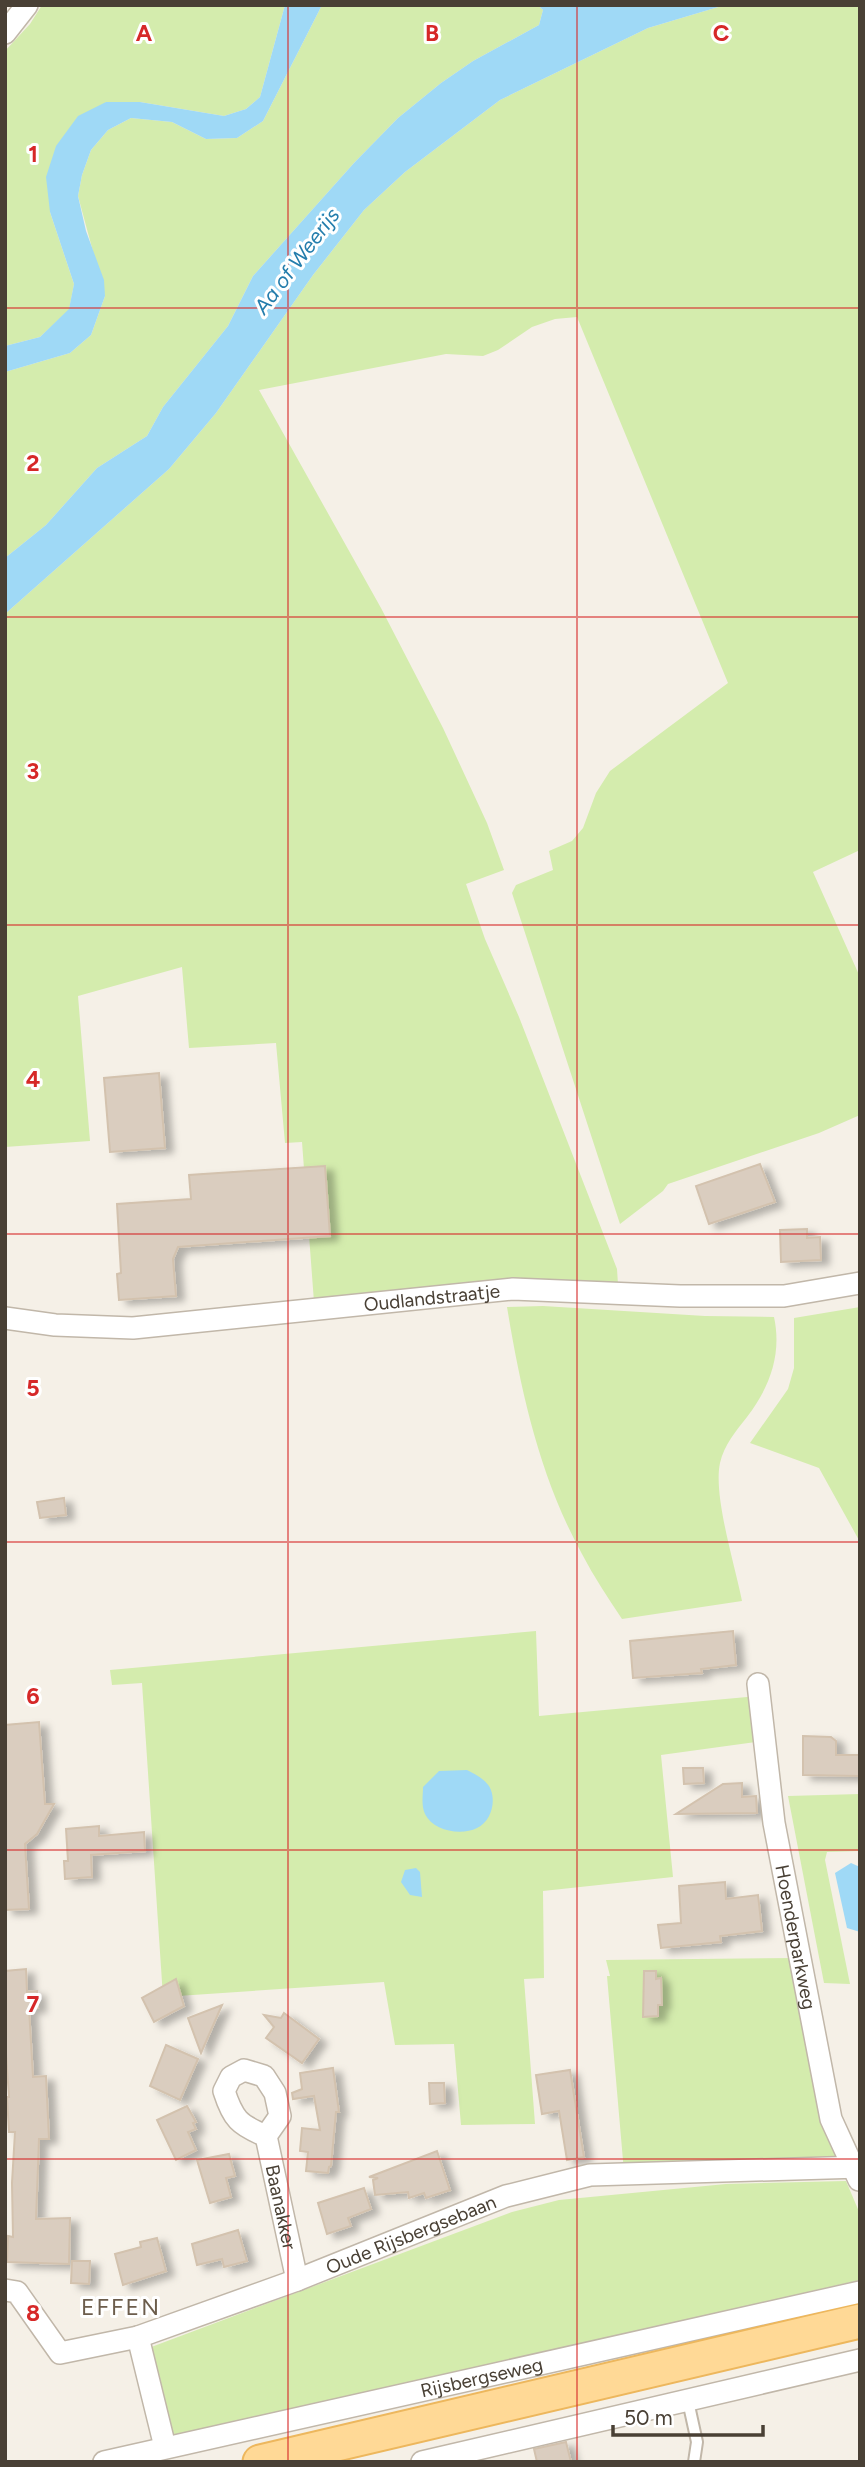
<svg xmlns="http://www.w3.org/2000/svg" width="865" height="2467" font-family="Figtree,sans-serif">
	<defs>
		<filter id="shadow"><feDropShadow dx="8" dy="4.5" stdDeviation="3.5" flood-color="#0004"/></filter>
	</defs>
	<rect width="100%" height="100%" fill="#f5f0e7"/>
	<g fill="#d4ecad">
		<polygon points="42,5 285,5 260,97 246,109 224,116 140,102 106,102 50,212 74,284 69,310 40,337 5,346 5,51 30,24"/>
		<polygon points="322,5 538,5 543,10 539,25 473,61 441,83 398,118 354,163 253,276 228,326 163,407 147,436 97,468 46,525 5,558 5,372 70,353 91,335 105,296 78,196 82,175 91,150 108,130 131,118 172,122 206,139 237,138 263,121"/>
		<polygon points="725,5 860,5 860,850 813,872 860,977 860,1115 819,1133 668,1184 663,1191 620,1224 512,893 516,885 553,870 549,851 572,841 583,828 596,793 610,771 728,683 577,317 555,319 532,327 498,350 483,356 446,354 259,390 381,608 443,728 487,823 504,870 466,884 485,939 519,1017 617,1269 618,1284 314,1302 302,1142 285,1143 276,1043 189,1048 182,967 78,996 90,1141 5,1147 5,614 169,469 216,413 313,275 364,210 405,172 500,100 648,28"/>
		<path d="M543,1306L705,1316L774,1317C782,1354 770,1387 747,1417C736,1431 724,1445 720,1463C713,1496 735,1565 742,1601L622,1619C608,1598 594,1577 582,1554C540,1478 521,1392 507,1307Z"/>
		<polygon points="860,1307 860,1542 819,1468 750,1443 788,1389 794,1368 794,1318"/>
		<polygon points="536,1631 539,1716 758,1696 763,1741 661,1755 673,1877 543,1891 544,1978 524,1979 535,2124 461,2125 454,2044 395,2045 384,1982 163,1997 142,1683 112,1685 110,1670"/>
		<polygon points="860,1794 860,1851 827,1852 825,1860 850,1984 824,1983 788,1796"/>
		<polygon points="797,1958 839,2161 624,2172 607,1976 610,1976 606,1960"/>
		<polygon points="846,2181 860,2214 860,2280 172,2439 146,2349 512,2212 559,2200 726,2184"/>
	</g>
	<g fill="#9fd9f6">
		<polygon points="285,5 322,5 263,121 237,138 206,139 172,122 131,118 108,130 91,150 82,175 78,196 86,231 104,280 105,296 91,335 70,353 5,372 5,346 40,337 69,309 74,284 50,212 46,177 56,146 78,116 106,102 140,102 224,116 246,109 260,97"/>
		<polygon points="538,5 725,5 648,28 500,100 405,172 364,210 313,275 216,413 169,469 5,614 5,558 46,525 97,468 147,436 163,407 228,326 253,276 354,163 398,118 441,83 473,61 539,25 543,10"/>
		<path d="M467,1770C475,1774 483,1778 489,1786C497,1799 492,1821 477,1828C461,1836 433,1831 425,1814C421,1806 423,1795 423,1787L439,1771Z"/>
		<polygon points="851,1863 860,1867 860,1932 847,1928 835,1873"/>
		<polygon points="416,1868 420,1872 422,1897 410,1895 401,1882 405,1870"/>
	</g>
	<g fill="#dacdbf" stroke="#d3c2ae" stroke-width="2" filter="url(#shadow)">
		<polygon points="159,1073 165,1148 110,1152 104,1078"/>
		<polygon points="760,1164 775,1202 709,1224 696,1186"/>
		<polygon points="325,1166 330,1236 178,1247 173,1259 176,1296 119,1300 117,1274 121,1273 117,1204 191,1199 189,1175"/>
		<polygon points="807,1229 807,1238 820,1237 821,1260 781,1262 780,1230"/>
		<polygon points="64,1498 66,1515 40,1518 37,1502"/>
		<polygon points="733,1631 736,1665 701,1669 702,1673 633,1678 630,1641"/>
		<polygon points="39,1722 45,1804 54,1804 37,1834 25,1844 29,1909 5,1910 5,1725"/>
		<polygon points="803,1736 831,1737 836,1741 836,1755 860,1755 860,1776 803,1775"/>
		<polygon points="683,1768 703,1768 704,1783 684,1784"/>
		<polygon points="742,1783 742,1797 756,1796 757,1813 676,1814 723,1784"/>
		<polygon points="99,1826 99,1836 144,1832 145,1851 91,1855 92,1877 65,1879 64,1861 68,1861 66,1829"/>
		<polygon points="725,1882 726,1899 758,1895 762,1931 720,1936 721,1942 661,1948 658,1925 681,1923 679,1886"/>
		<polygon points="26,1969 27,1992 37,1991 38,2008 29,2008 33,2077 46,2076 49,2139 39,2139 36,2219 70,2218 69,2264 7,2262 8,2236 13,2237 12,2183 15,2132 9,2132 7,2097 9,2097 5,2040 5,1971"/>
		<polygon points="644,1971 656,1971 656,1979 661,1978 662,2005 658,2005 658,2016 643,2017"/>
		<polygon points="176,1979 184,2006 154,2022 142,1998"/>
		<polygon points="222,2005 201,2053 188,2018"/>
		<polygon points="284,2013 319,2039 302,2063 266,2038 274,2027 264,2015 281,2018"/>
		<polygon points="166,2045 198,2059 180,2100 150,2086"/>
		<polygon points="333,2068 339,2112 336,2112 331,2166 329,2167 328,2173 306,2171 308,2152 300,2151 302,2128 320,2130 314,2096 293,2099 292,2093 302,2089 300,2073"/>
		<polygon points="570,2070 584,2157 567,2160 559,2111 542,2114 536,2075"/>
		<polygon points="429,2083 444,2083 445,2103 430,2104"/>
		<polygon points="187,2106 196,2122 193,2123 196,2129 188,2132 196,2150 176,2160 157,2120"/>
		<polygon points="437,2151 450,2190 426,2198 424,2193 409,2198 408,2192 375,2195 373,2180 378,2178 369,2177"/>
		<polygon points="229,2154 235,2176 226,2178 231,2197 210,2203 197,2160"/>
		<polygon points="364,2188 371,2209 348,2218 351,2226 327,2234 318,2203"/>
		<polygon points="238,2230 247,2261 224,2267 222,2259 197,2265 192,2244"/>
		<polygon points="157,2238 166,2271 123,2285 115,2254 141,2247 140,2242"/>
		<polygon points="72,2261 90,2261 89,2284 71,2283"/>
		<polygon points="566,2442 571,2462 537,2462 534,2449"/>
	</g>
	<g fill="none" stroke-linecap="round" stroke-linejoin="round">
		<defs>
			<polyline id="lane" points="688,2401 697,2442 694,2462"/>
			<g id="street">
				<polyline points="5,33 27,5"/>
				<path id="s1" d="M5,1318L55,1325L133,1328L513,1289L680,1296H784L860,1283"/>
				<path id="s2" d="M758,1684L774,1823L831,2119L859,2180"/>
				<path id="s3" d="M266,2136C239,2125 233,2119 224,2091L231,2077L244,2070L264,2076L275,2093L280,2116L266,2136L297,2280"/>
				<path id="s4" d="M5,2290L17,2292L60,2353L138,2337L297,2280L506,2196L590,2175L860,2167"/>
				<polyline points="138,2337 165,2447"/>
				<path id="s5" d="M104,2462L860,2292"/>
				<polyline points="422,2462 860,2360"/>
			</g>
			<polyline id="primary" points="260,2462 860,2321"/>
		</defs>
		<use href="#lane" stroke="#c1b7a9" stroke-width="14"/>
		<use href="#street" stroke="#c1b7a9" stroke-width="24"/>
		<use href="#primary" stroke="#edb75d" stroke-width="37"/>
		<use href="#lane" stroke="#fff" stroke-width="10"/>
		<use href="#street" stroke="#fff" stroke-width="21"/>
		<use href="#primary" stroke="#ffd996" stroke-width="33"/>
	</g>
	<path fill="none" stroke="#d62828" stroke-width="2" stroke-opacity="0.55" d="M288,5V2462M577,5V2462M5,308H860M5,617H860M5,925H860M5,1234H860M5,1542H860M5,1850H860M5,2159H860"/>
	<g text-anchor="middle" stroke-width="6" stroke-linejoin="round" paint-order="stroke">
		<g font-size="19" fill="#494035" stroke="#fff">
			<text dy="7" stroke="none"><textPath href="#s1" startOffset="429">Oudlandstraatje</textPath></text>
			<text dy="7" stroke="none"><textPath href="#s2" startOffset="256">Hoenderparkweg</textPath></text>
			<text dy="7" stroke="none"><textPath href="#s3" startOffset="257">Baanakker</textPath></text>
			<text dy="7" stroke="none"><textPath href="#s4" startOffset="458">Oude Rijsbergsebaan</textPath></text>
			<text dy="7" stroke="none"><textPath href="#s5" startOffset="387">Rijsbergseweg</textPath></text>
		</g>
		<g font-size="21" font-style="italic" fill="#247dac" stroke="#fff">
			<text transform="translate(297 261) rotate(-53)" y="7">Aa of Weerijs</text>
		</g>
		<g font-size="23" letter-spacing="2" fill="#6c5d4c" stroke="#fff">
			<text x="121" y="2315">EFFEN</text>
		</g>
	</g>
	<g font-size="23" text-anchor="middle" font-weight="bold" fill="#d62828" stroke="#fff" stroke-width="6" stroke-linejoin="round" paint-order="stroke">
		<text x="144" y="41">A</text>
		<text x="432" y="41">B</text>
		<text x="721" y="41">C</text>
		<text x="33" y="162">1</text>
		<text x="33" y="471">2</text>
		<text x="33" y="779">3</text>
		<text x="33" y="1087">4</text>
		<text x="33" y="1396">5</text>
		<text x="33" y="1704">6</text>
		<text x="33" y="2012">7</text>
		<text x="33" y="2321">8</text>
	</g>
	<rect width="865" height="2467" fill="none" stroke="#494035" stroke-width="14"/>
	<path d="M613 2425v10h150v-10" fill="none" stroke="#494035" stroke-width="3.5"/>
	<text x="624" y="2425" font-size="21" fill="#494035" stroke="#ffffff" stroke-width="5" paint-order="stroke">50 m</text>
</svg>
